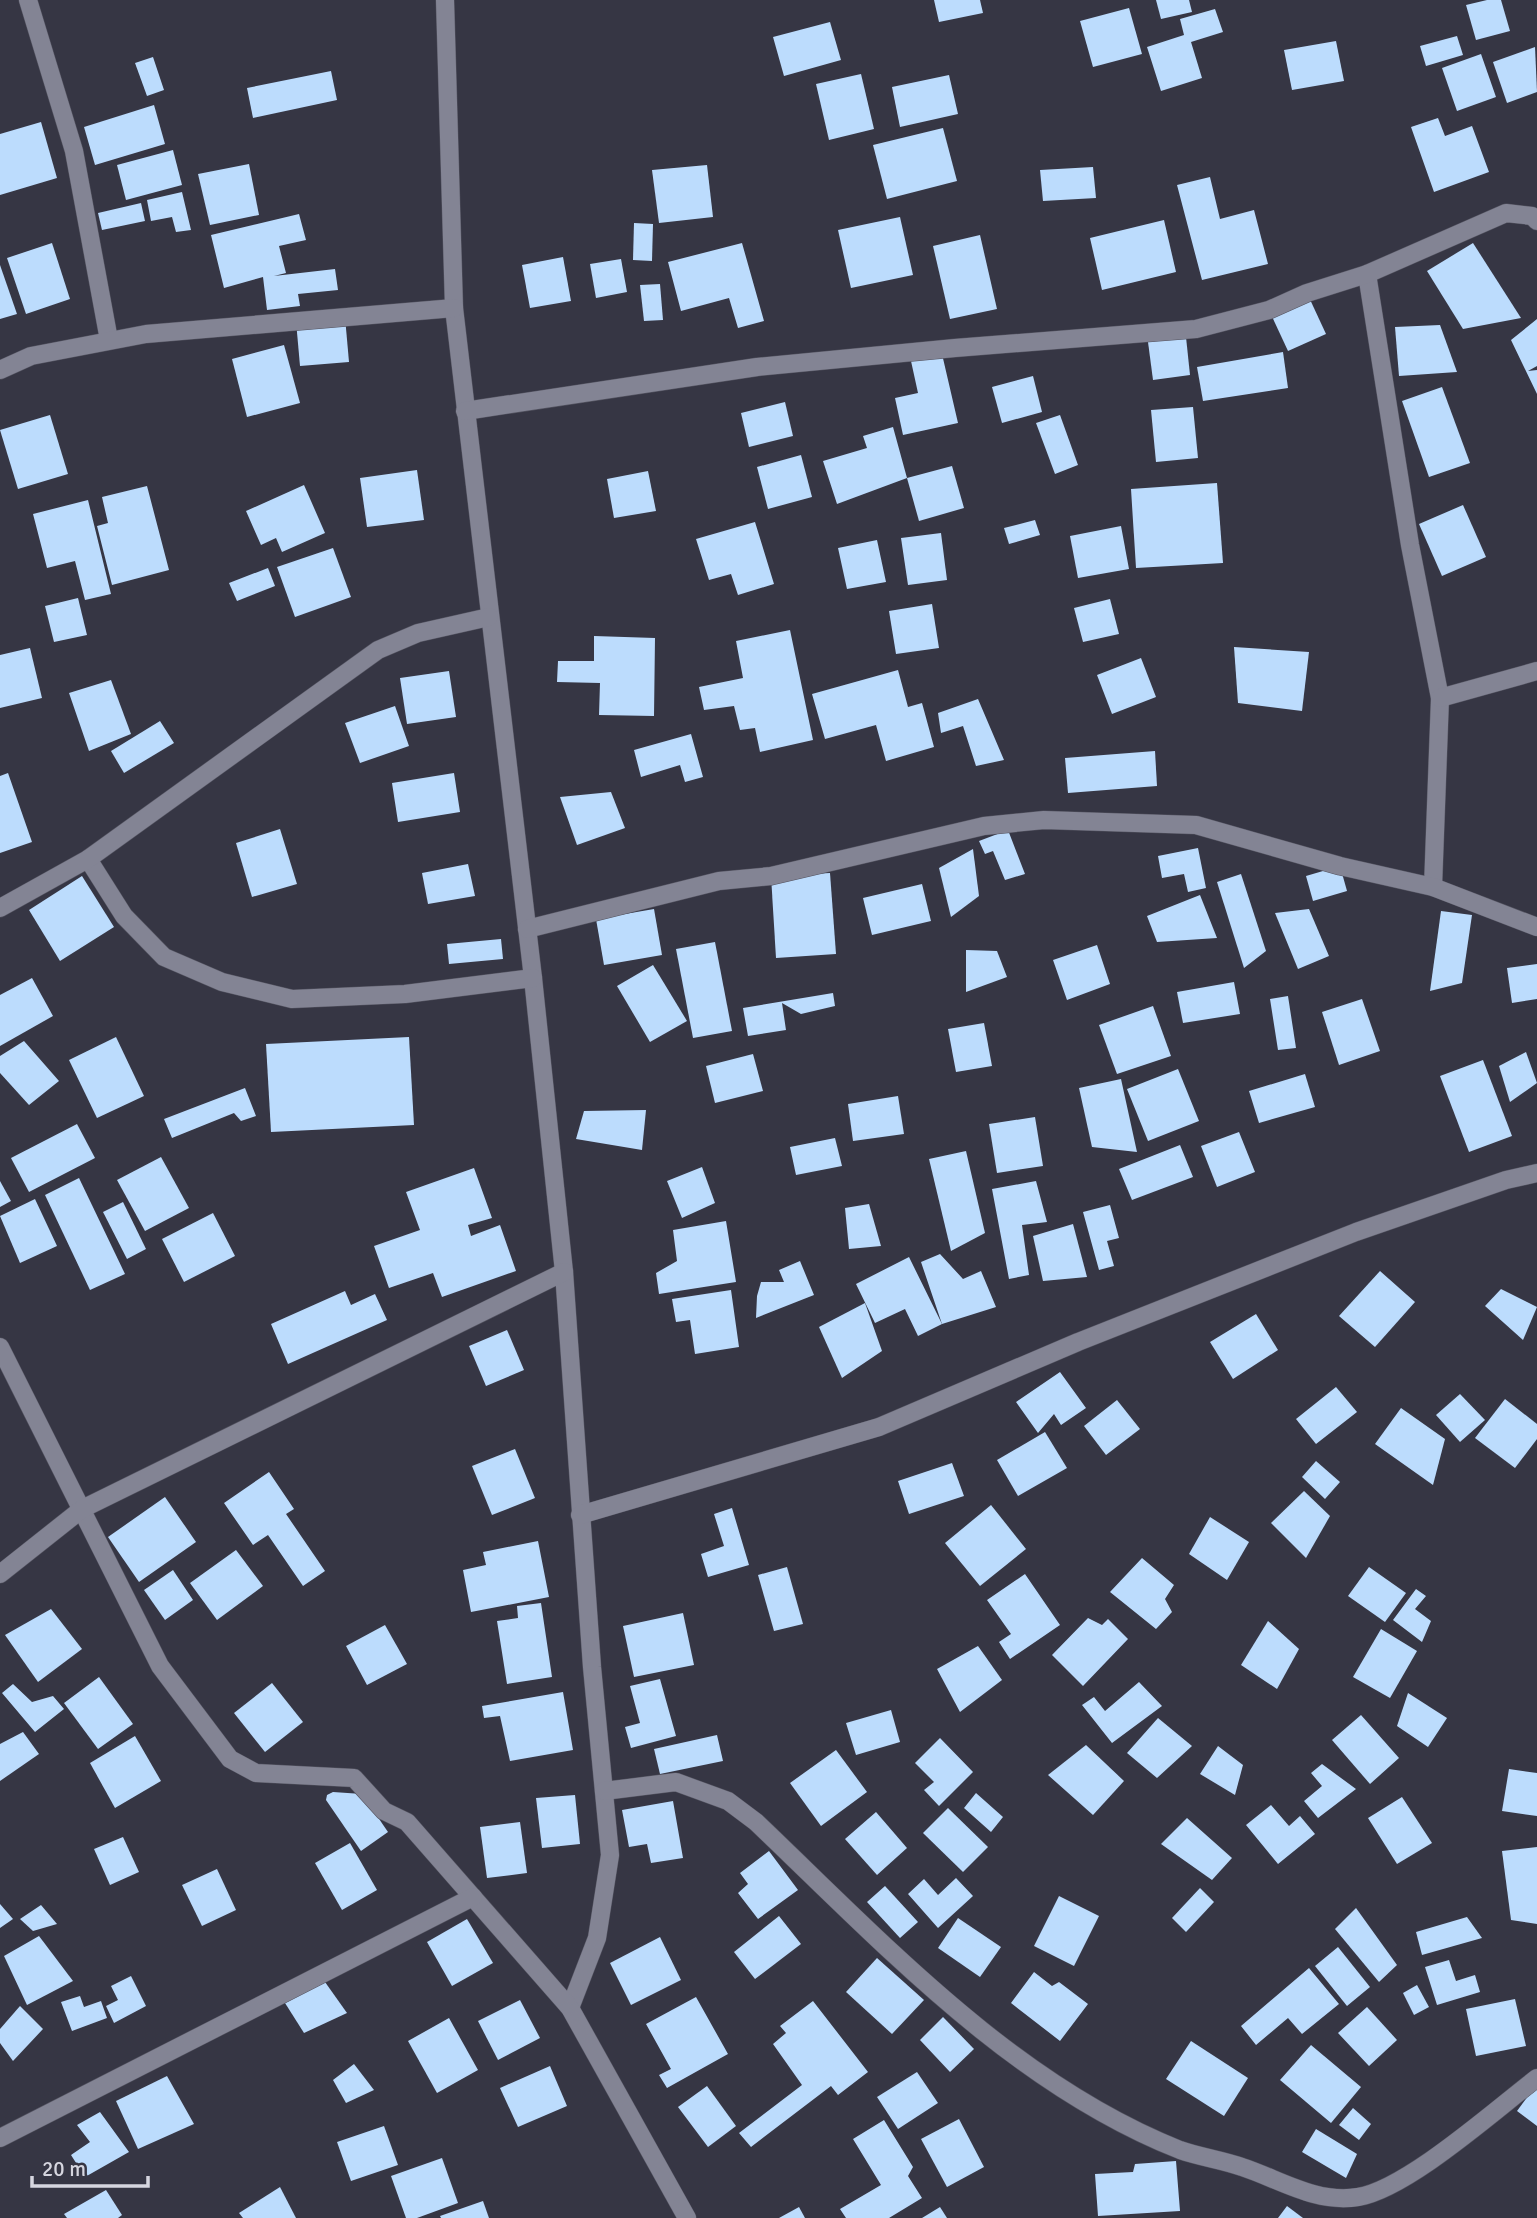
<svg xmlns="http://www.w3.org/2000/svg" width="1537" height="2218" font-family="Signika,sans-serif">
	<rect width="100%" height="100%" fill="#363644"/>
	<g fill="#bcdcfd">
		<polygon points="934,0 980,0 983,13 939,22"/>
		<polygon points="1156,0 1189,0 1192,12 1161,19"/>
		<polygon points="1487,0 1501,0 1510,31 1476,40 1466,5"/>
		<polygon points="1129,8 1142,54 1093,67 1080,21"/>
		<polygon points="1215,9 1223,32 1191,42 1202,78 1161,91 1147,47 1184,35 1180,19"/>
		<polygon points="830,22 841,60 784,76 773,37"/>
		<polygon points="1457,36 1463,55 1426,66 1420,46"/>
		<polygon points="1336,41 1344,81 1292,90 1284,50"/>
		<polygon points="1535,47 1537,92 1507,103 1493,62"/>
		<polygon points="1481,54 1496,97 1457,111 1442,68"/>
		<polygon points="153,57 164,90 147,96 135,63"/>
		<polygon points="331,71 337,100 253,118 247,88"/>
		<polygon points="861,74 874,129 829,140 816,84"/>
		<polygon points="949,75 958,114 900,127 892,87"/>
		<polygon points="154,105 165,144 95,165 84,127"/>
		<polygon points="1438,118 1445,136 1472,126 1489,172 1434,192 1411,127"/>
		<polygon points="41,122 57,178 0,195 0,134"/>
		<polygon points="943,128 957,181 887,199 873,145"/>
		<polygon points="173,150 182,185 126,200 117,165"/>
		<polygon points="249,164 259,215 210,225 198,174"/>
		<polygon points="707,165 713,217 659,223 652,170"/>
		<polygon points="1093,167 1096,198 1043,201 1040,170"/>
		<polygon points="1210,177 1220,219 1254,210 1268,264 1202,280 1177,185"/>
		<polygon points="182,192 191,230 176,232 172,217 151,221 147,200"/>
		<polygon points="141,203 145,221 102,230 98,213"/>
		<polygon points="299,214 306,240 279,246 286,273 274,276 335,269 338,290 298,294 300,306 267,310 263,277 224,288 211,235"/>
		<polygon points="900,217 913,275 851,288 838,230"/>
		<polygon points="1164,220 1176,272 1102,290 1090,238"/>
		<polygon points="634,223 653,224 652,261 633,260"/>
		<polygon points="980,235 997,309 950,319 933,246"/>
		<polygon points="52,243 70,299 26,314 7,258"/>
		<polygon points="742,243 764,321 738,328 729,298 681,311 668,262"/>
		<polygon points="1473,243 1521,318 1463,329 1427,271"/>
		<polygon points="563,257 571,301 530,308 522,265"/>
		<polygon points="621,259 627,292 596,298 590,264"/>
		<polygon points="0,265 17,314 0,319"/>
		<polygon points="660,284 663,320 644,321 640,285"/>
		<polygon points="1307,293 1326,334 1288,351 1269,310"/>
		<polygon points="345,317 349,362 300,366 296,321"/>
		<polygon points="1537,319 1537,366 1528,371 1537,370 1537,394 1511,340"/>
		<polygon points="1440,325 1457,372 1399,376 1395,327"/>
		<polygon points="1186,337 1190,375 1153,380 1148,342"/>
		<polygon points="284,345 300,403 247,417 232,359"/>
		<polygon points="1283,352 1288,388 1203,401 1197,367"/>
		<polygon points="942,354 958,423 903,435 895,398 918,393 911,361"/>
		<polygon points="1033,376 1042,412 1002,423 992,387"/>
		<polygon points="1442,387 1470,463 1429,477 1402,401"/>
		<polygon points="785,402 793,436 749,447 741,413"/>
		<polygon points="1193,407 1198,458 1156,462 1151,410"/>
		<polygon points="50,415 68,474 18,489 0,430"/>
		<polygon points="1060,415 1078,465 1055,474 1036,423"/>
		<polygon points="893,427 907,478 837,504 823,461 867,448 863,436"/>
		<polygon points="801,455 812,497 768,509 757,467"/>
		<polygon points="952,466 964,508 919,521 907,478"/>
		<polygon points="417,470 424,520 367,527 360,478"/>
		<polygon points="648,471 656,511 614,518 607,479"/>
		<polygon points="1217,483 1223,563 1136,568 1131,489"/>
		<polygon points="304,485 325,533 282,552 276,538 261,545 246,511"/>
		<polygon points="147,486 169,570 112,585 97,526 108,523 102,497"/>
		<polygon points="88,500 111,594 85,600 75,561 47,568 33,514"/>
		<polygon points="1463,505 1486,557 1442,576 1419,524"/>
		<polygon points="1035,520 1040,535 1009,544 1004,528"/>
		<polygon points="755,522 774,584 738,595 731,574 709,580 696,539"/>
		<polygon points="1121,526 1129,569 1078,578 1070,536"/>
		<polygon points="941,533 947,580 908,585 901,538"/>
		<polygon points="877,540 886,582 847,589 838,548"/>
		<polygon points="333,548 351,597 295,617 277,567"/>
		<polygon points="268,568 275,586 237,601 229,583"/>
		<polygon points="78,598 87,635 54,642 45,606"/>
		<polygon points="1110,599 1119,634 1083,642 1074,608"/>
		<polygon points="932,604 939,648 896,654 889,611"/>
		<polygon points="790,630 813,740 760,752 755,728 740,730 734,706 704,710 699,687 743,678 736,641"/>
		<polygon points="594,636 655,638 654,716 599,715 600,683 557,682 558,661 594,661"/>
		<polygon points="1234,647 1309,652 1302,711 1238,703"/>
		<polygon points="30,648 42,698 0,708 0,655"/>
		<polygon points="1141,658 1156,697 1112,714 1097,675"/>
		<polygon points="898,670 908,707 922,703 934,747 886,761 876,725 825,739 812,694"/>
		<polygon points="449,671 456,717 407,724 400,678"/>
		<polygon points="111,680 131,734 89,751 69,693"/>
		<polygon points="978,699 1004,760 976,766 963,726 941,733 938,713"/>
		<polygon points="395,706 409,746 360,763 345,723"/>
		<polygon points="160,721 174,743 124,773 111,751"/>
		<polygon points="691,734 703,777 685,782 680,765 641,777 634,750"/>
		<polygon points="1155,751 1157,786 1068,793 1065,758"/>
		<polygon points="8,773 32,842 0,853 0,776"/>
		<polygon points="454,773 460,812 398,822 392,783"/>
		<polygon points="611,792 625,828 577,845 560,797"/>
		<polygon points="280,829 297,884 252,897 236,843"/>
		<polygon points="1008,830 1025,874 1005,880 993,851 985,854 979,841"/>
		<polygon points="1198,848 1206,888 1188,892 1184,874 1162,878 1158,856"/>
		<polygon points="973,849 979,896 951,917 939,868"/>
		<polygon points="468,864 475,896 428,904 422,873"/>
		<polygon points="1340,866 1347,891 1313,901 1306,876"/>
		<polygon points="830,873 836,954 776,958 771,876"/>
		<polygon points="1241,874 1266,951 1244,968 1217,882"/>
		<polygon points="82,876 114,927 60,961 29,910"/>
		<polygon points="922,884 931,921 872,935 863,898"/>
		<polygon points="1200,895 1217,938 1157,942 1147,916"/>
		<polygon points="654,909 662,955 604,965 596,919"/>
		<polygon points="1309,909 1329,956 1298,969 1275,913"/>
		<polygon points="1441,911 1472,915 1462,983 1430,991"/>
		<polygon points="501,939 503,959 449,964 447,944"/>
		<polygon points="715,942 732,1031 693,1038 676,949"/>
		<polygon points="1097,945 1110,984 1067,1000 1053,960"/>
		<polygon points="966,950 997,951 1007,977 966,992"/>
		<polygon points="1537,964 1537,999 1512,1003 1507,968"/>
		<polygon points="653,965 687,1021 650,1042 617,986"/>
		<polygon points="32,978 53,1016 0,1046 0,995"/>
		<polygon points="1234,982 1240,1014 1183,1023 1177,992"/>
		<polygon points="833,993 835,1006 801,1014 782,1003 786,1030 748,1036 743,1008"/>
		<polygon points="1288,996 1296,1048 1278,1050 1270,999"/>
		<polygon points="1362,999 1380,1051 1339,1065 1322,1012"/>
		<polygon points="1153,1006 1171,1056 1117,1074 1099,1025"/>
		<polygon points="984,1023 992,1066 956,1072 948,1029"/>
		<polygon points="116,1037 144,1096 97,1118 69,1060"/>
		<polygon points="409,1037 414,1125 271,1132 266,1044"/>
		<polygon points="24,1041 59,1081 29,1105 0,1073 0,1056"/>
		<polygon points="1526,1052 1537,1083 1510,1102 1499,1066"/>
		<polygon points="753,1054 763,1091 715,1103 706,1066"/>
		<polygon points="1483,1060 1512,1136 1469,1152 1440,1076"/>
		<polygon points="1178,1069 1199,1121 1148,1141 1127,1089"/>
		<polygon points="1305,1074 1315,1107 1259,1123 1249,1091"/>
		<polygon points="1121,1079 1137,1152 1092,1147 1079,1088"/>
		<polygon points="245,1088 256,1116 241,1121 234,1113 172,1138 164,1119"/>
		<polygon points="898,1096 904,1134 853,1141 848,1104"/>
		<polygon points="646,1110 642,1150 576,1139 584,1111"/>
		<polygon points="1035,1117 1043,1166 997,1173 989,1124"/>
		<polygon points="77,1124 95,1158 29,1192 11,1158"/>
		<polygon points="1239,1132 1255,1172 1217,1187 1201,1146"/>
		<polygon points="835,1138 842,1166 796,1175 790,1147"/>
		<polygon points="1180,1145 1193,1177 1132,1200 1119,1169"/>
		<polygon points="966,1151 985,1233 951,1251 929,1159"/>
		<polygon points="161,1157 189,1208 145,1231 117,1180"/>
		<polygon points="702,1167 715,1203 682,1218 667,1181"/>
		<polygon points="474,1168 492,1218 468,1225 471,1236 500,1225 516,1271 442,1297 433,1273 389,1288 374,1246 420,1230 406,1192"/>
		<polygon points="79,1178 125,1274 90,1290 45,1195"/>
		<polygon points="0,1181 11,1201 0,1207"/>
		<polygon points="1036,1181 1047,1222 1022,1225 1029,1275 1009,1279 992,1189"/>
		<polygon points="35,1199 57,1246 20,1263 0,1216"/>
		<polygon points="123,1202 146,1249 127,1259 103,1212"/>
		<polygon points="869,1204 881,1246 849,1249 845,1208"/>
		<polygon points="1110,1205 1119,1238 1107,1241 1114,1266 1099,1270 1083,1212"/>
		<polygon points="213,1213 235,1256 184,1282 162,1239"/>
		<polygon points="726,1221 736,1282 659,1294 656,1273 677,1261 673,1230"/>
		<polygon points="1073,1224 1087,1277 1043,1281 1033,1236"/>
		<polygon points="940,1254 963,1279 981,1271 996,1307 942,1324 921,1262"/>
		<polygon points="909,1257 942,1324 918,1336 905,1309 875,1323 856,1284"/>
		<polygon points="800,1261 814,1295 756,1318 757,1296 761,1282 784,1282 779,1270"/>
		<polygon points="1380,1271 1415,1302 1375,1347 1339,1316"/>
		<polygon points="1501,1289 1537,1307 1523,1340 1485,1306"/>
		<polygon points="731,1290 739,1347 695,1354 690,1320 676,1322 672,1299"/>
		<polygon points="345,1291 351,1305 375,1294 387,1320 288,1364 271,1324"/>
		<polygon points="865,1303 882,1351 842,1378 819,1327"/>
		<polygon points="1256,1314 1278,1350 1233,1379 1210,1342"/>
		<polygon points="507,1330 524,1370 486,1386 469,1346"/>
		<polygon points="1060,1372 1086,1408 1061,1425 1054,1414 1038,1433 1016,1402"/>
		<polygon points="1336,1387 1357,1412 1316,1444 1296,1419"/>
		<polygon points="1460,1394 1485,1420 1460,1442 1436,1415"/>
		<polygon points="1505,1399 1537,1424 1537,1439 1515,1468 1475,1438"/>
		<polygon points="1117,1400 1140,1429 1106,1455 1084,1426"/>
		<polygon points="1401,1408 1445,1439 1433,1485 1375,1444"/>
		<polygon points="1045,1432 1067,1468 1018,1496 997,1460"/>
		<polygon points="515,1449 535,1498 492,1515 472,1466"/>
		<polygon points="1316,1461 1340,1482 1325,1499 1302,1477"/>
		<polygon points="952,1463 964,1496 909,1514 898,1481"/>
		<polygon points="269,1472 294,1509 286,1514 325,1571 303,1586 268,1535 253,1545 224,1503"/>
		<polygon points="1304,1491 1330,1516 1306,1558 1271,1523"/>
		<polygon points="165,1497 196,1542 139,1582 108,1537"/>
		<polygon points="991,1505 1026,1549 980,1586 945,1543"/>
		<polygon points="732,1508 749,1565 708,1577 701,1554 724,1546 714,1514"/>
		<polygon points="1210,1517 1249,1542 1227,1580 1189,1554"/>
		<polygon points="538,1541 549,1597 471,1612 463,1570 486,1565 483,1552"/>
		<polygon points="236,1550 263,1586 217,1620 190,1583"/>
		<polygon points="1142,1558 1174,1585 1165,1599 1172,1612 1156,1629 1110,1592"/>
		<polygon points="787,1567 803,1624 774,1631 758,1575"/>
		<polygon points="1369,1567 1406,1593 1385,1622 1348,1596"/>
		<polygon points="173,1570 193,1600 165,1620 144,1590"/>
		<polygon points="1025,1574 1060,1625 1010,1659 999,1642 1011,1634 987,1600"/>
		<polygon points="1416,1589 1426,1596 1415,1609 1431,1621 1422,1642 1393,1620"/>
		<polygon points="541,1603 552,1677 507,1684 497,1621 518,1618 517,1606"/>
		<polygon points="51,1609 82,1649 38,1682 5,1635"/>
		<polygon points="683,1613 694,1665 634,1677 623,1626"/>
		<polygon points="1088,1618 1102,1625 1108,1619 1128,1639 1083,1686 1052,1655"/>
		<polygon points="1268,1621 1299,1649 1277,1689 1241,1665"/>
		<polygon points="385,1625 407,1664 367,1685 346,1646"/>
		<polygon points="1381,1629 1417,1651 1390,1698 1353,1677"/>
		<polygon points="978,1646 1002,1680 960,1712 937,1669"/>
		<polygon points="99,1677 133,1724 98,1749 64,1703"/>
		<polygon points="660,1679 676,1736 631,1748 625,1727 640,1723 630,1686"/>
		<polygon points="1139,1682 1162,1706 1112,1743 1082,1705 1094,1697 1105,1711"/>
		<polygon points="272,1683 303,1722 265,1752 234,1713"/>
		<polygon points="13,1684 32,1702 53,1696 64,1709 35,1732 2,1693"/>
		<polygon points="563,1692 573,1750 510,1761 500,1716 484,1718 482,1706"/>
		<polygon points="1408,1693 1447,1718 1428,1747 1397,1726"/>
		<polygon points="891,1710 900,1742 856,1755 846,1723"/>
		<polygon points="1361,1715 1399,1758 1370,1784 1332,1740"/>
		<polygon points="1158,1718 1192,1746 1157,1778 1127,1753"/>
		<polygon points="23,1732 39,1754 0,1781 0,1744"/>
		<polygon points="717,1735 723,1761 660,1774 654,1749"/>
		<polygon points="135,1736 161,1781 115,1808 90,1763"/>
		<polygon points="940,1738 973,1772 939,1806 924,1790 934,1782 915,1763"/>
		<polygon points="1086,1745 1124,1781 1093,1815 1048,1775"/>
		<polygon points="1218,1746 1243,1765 1235,1795 1200,1774"/>
		<polygon points="836,1750 867,1792 821,1826 790,1783"/>
		<polygon points="1322,1764 1356,1789 1318,1818 1304,1801 1322,1786 1311,1773"/>
		<polygon points="1509,1769 1537,1773 1537,1816 1502,1811"/>
		<polygon points="333,1792 362,1794 388,1832 361,1851 326,1800 327,1795"/>
		<polygon points="976,1793 1003,1817 991,1832 964,1808"/>
		<polygon points="575,1795 580,1844 542,1848 536,1798"/>
		<polygon points="1402,1797 1432,1843 1397,1864 1368,1818"/>
		<polygon points="673,1801 683,1858 651,1863 647,1844 629,1847 622,1810"/>
		<polygon points="1271,1805 1289,1826 1300,1816 1315,1834 1278,1864 1246,1825"/>
		<polygon points="948,1808 988,1847 963,1872 923,1833"/>
		<polygon points="876,1812 907,1848 877,1875 845,1839"/>
		<polygon points="1187,1818 1232,1858 1212,1880 1161,1844"/>
		<polygon points="520,1822 527,1873 487,1878 480,1827"/>
		<polygon points="123,1837 139,1872 110,1885 94,1849"/>
		<polygon points="350,1843 377,1890 342,1910 315,1863"/>
		<polygon points="1537,1847 1537,1924 1511,1920 1502,1851"/>
		<polygon points="769,1851 798,1890 758,1919 738,1893 748,1884 740,1873"/>
		<polygon points="217,1869 236,1910 202,1926 182,1885"/>
		<polygon points="956,1878 973,1896 938,1928 908,1894 924,1879 938,1895"/>
		<polygon points="885,1886 918,1922 900,1938 867,1902"/>
		<polygon points="1200,1888 1214,1902 1186,1932 1172,1918"/>
		<polygon points="1059,1896 1099,1916 1074,1966 1034,1946"/>
		<polygon points="0,1904 13,1919 0,1928"/>
		<polygon points="41,1905 57,1924 33,1931 20,1919"/>
		<polygon points="1356,1908 1397,1965 1379,1982 1335,1929"/>
		<polygon points="779,1916 801,1944 755,1979 734,1952"/>
		<polygon points="1467,1917 1482,1938 1422,1955 1416,1932"/>
		<polygon points="958,1918 1001,1947 980,1977 938,1948"/>
		<polygon points="467,1919 493,1963 452,1986 427,1942"/>
		<polygon points="39,1936 73,1981 27,2005 4,1956"/>
		<polygon points="660,1937 681,1980 631,2005 610,1963"/>
		<polygon points="1338,1947 1370,1987 1347,2006 1315,1966"/>
		<polygon points="877,1958 924,2000 892,2034 846,1992"/>
		<polygon points="1449,1960 1456,1981 1475,1975 1480,1992 1437,2005 1425,1967"/>
		<polygon points="1309,1968 1339,2004 1302,2034 1288,2018 1256,2045 1241,2026"/>
		<polygon points="1034,1972 1052,1986 1059,1982 1088,2004 1060,2041 1011,2003"/>
		<polygon points="131,1976 146,2006 114,2023 106,2006 118,2000 111,1986"/>
		<polygon points="325,1982 347,2013 304,2033 285,2003"/>
		<polygon points="1417,1985 1429,2007 1414,2015 1403,1993"/>
		<polygon points="80,1996 84,2007 101,2001 107,2018 72,2031 61,2002"/>
		<polygon points="696,1997 728,2054 667,2088 659,2075 671,2069 646,2024"/>
		<polygon points="1515,1999 1526,2046 1476,2056 1466,2009"/>
		<polygon points="520,2000 540,2038 498,2060 478,2021"/>
		<polygon points="813,2001 868,2072 838,2095 831,2086 751,2147 739,2133 802,2085 773,2044 786,2033 780,2026"/>
		<polygon points="20,2006 43,2029 13,2061 0,2043 0,2029"/>
		<polygon points="1367,2007 1397,2040 1369,2066 1338,2033"/>
		<polygon points="943,2017 974,2049 950,2072 920,2040"/>
		<polygon points="449,2018 478,2070 437,2093 408,2041"/>
		<polygon points="1191,2041 1248,2078 1224,2116 1166,2079"/>
		<polygon points="1311,2045 1361,2087 1331,2123 1280,2080"/>
		<polygon points="354,2064 374,2090 346,2103 333,2080"/>
		<polygon points="550,2066 567,2106 518,2127 500,2088"/>
		<polygon points="917,2072 938,2103 898,2129 877,2097"/>
		<polygon points="167,2076 194,2124 138,2149 116,2101"/>
		<polygon points="1537,2084 1537,2126 1517,2111"/>
		<polygon points="707,2086 736,2126 708,2147 678,2107"/>
		<polygon points="1353,2108 1371,2124 1359,2140 1339,2125"/>
		<polygon points="100,2112 129,2152 85,2177 71,2155 90,2142 77,2125"/>
		<polygon points="959,2119 984,2167 947,2187 921,2139"/>
		<polygon points="884,2120 913,2167 908,2176 922,2198 889,2218 846,2218 840,2209 881,2185 853,2139"/>
		<polygon points="384,2126 398,2165 351,2181 337,2142"/>
		<polygon points="1316,2129 1357,2154 1346,2178 1302,2152"/>
		<polygon points="442,2158 458,2203 417,2218 406,2218 391,2176"/>
		<polygon points="1176,2161 1180,2211 1098,2216 1095,2174 1133,2172 1135,2164"/>
		<polygon points="280,2187 296,2218 243,2218 239,2213"/>
		<polygon points="106,2190 122,2215 118,2218 67,2218 64,2214"/>
		<polygon points="483,2201 489,2218 441,2218 440,2216"/>
		<polygon points="1287,2206 1303,2218 1278,2218"/>
		<polygon points="799,2207 805,2218 779,2218"/>
		<polygon points="940,2207 947,2218 922,2218"/>
	</g>
	<g fill="none" stroke-linecap="round" stroke-linejoin="round">
		<defs>
			<g id="minor">
				<polyline points="28,0 74,151 109,340"/>
				<polyline points="445,0 454,308 533,978 564,1272 592,1667 610,1855 597,1938 570,2008"/>
				<polyline points="1367,274 1410,545 1440,698 1433,887"/>
				<polyline points="0,370 31,356 146,334 454,308"/>
				<polyline points="465,411 757,367 955,348 1196,329 1269,310 1307,293 1367,274 1506,213 1532,216 1537,221"/>
				<polyline points="1440,698 1537,671"/>
				<polyline points="88,859 124,916 164,957 222,982 292,999 405,994 533,978"/>
				<polyline points="0,908 88,859 378,650 418,633 489,617"/>
				<polyline points="527,929 719,881 771,876 984,826 1044,820 1196,825 1340,866 1433,887 1537,927"/>
				<polyline points="0,1347 160,1666 230,1759 256,1773 354,1778 384,1811 407,1822 570,2008 687,2218"/>
				<polyline points="580,1515 879,1427 1078,1342 1356,1232 1506,1180 1537,1173"/>
				<polyline points="0,1574 82,1509 564,1272"/>
				<path d="M604,1791L676,1782L728,1801L756,1822C884,1944 1013,2084 1180,2150C1200,2157 1222,2160 1242,2167C1279,2179 1316,2204 1358,2197C1407,2189 1495,2110 1537,2078"/>
				<polyline points="0,2138 473,1897"/>
			</g>
		</defs>
		<use href="#minor" stroke="#545461" stroke-width="19"/>
		<use href="#minor" stroke="#838494" stroke-width="18"/>
	</g>
	<path d="M32 2176v10h116v-10" fill="none" stroke="#d6d6df" stroke-width="3.5"/>
	<text x="42" y="2176" font-size="21" fill="#d6d6df" stroke="#363644" stroke-width="5" paint-order="stroke">20 m</text>
</svg>
